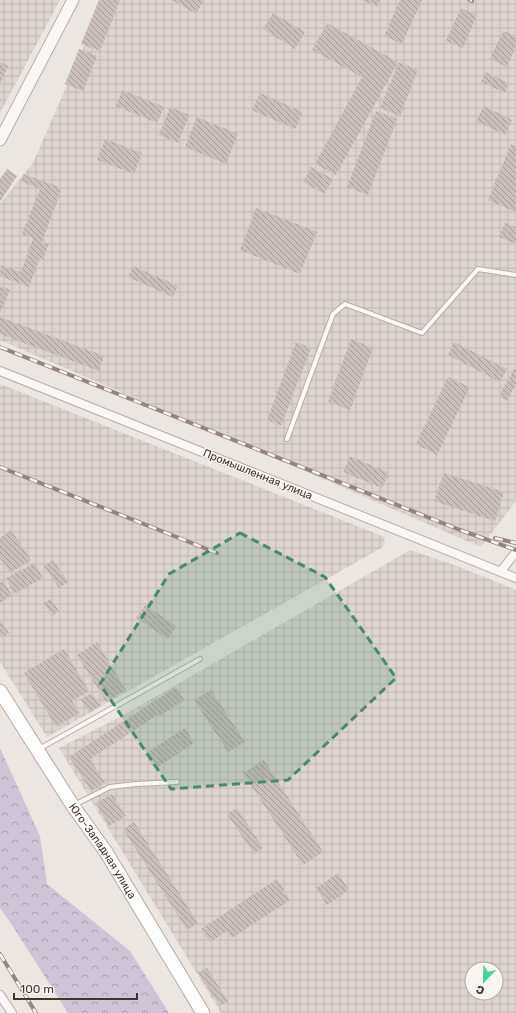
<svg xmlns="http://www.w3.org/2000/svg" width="516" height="1013" font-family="Rubik,sans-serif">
	<defs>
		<pattern id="industrial-grid" width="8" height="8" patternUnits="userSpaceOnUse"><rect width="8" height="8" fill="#ded5d1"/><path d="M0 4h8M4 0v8" fill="none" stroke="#c0b7b4"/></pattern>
		<pattern id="forest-crowns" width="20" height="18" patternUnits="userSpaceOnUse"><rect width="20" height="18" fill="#cdc4d6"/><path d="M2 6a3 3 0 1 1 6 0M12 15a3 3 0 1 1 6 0" fill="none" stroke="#a8a0ae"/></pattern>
		<pattern id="building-back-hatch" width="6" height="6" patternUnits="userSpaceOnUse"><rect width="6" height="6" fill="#cabfba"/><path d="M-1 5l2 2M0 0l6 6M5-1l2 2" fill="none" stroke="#a69c97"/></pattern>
	</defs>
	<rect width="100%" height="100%" fill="#ece6e3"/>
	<g fill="url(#industrial-grid)" fill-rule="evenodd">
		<polygon points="0,0 60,0 0,113"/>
		<polygon points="104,0 516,0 516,501 481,547 0,340 0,204 33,163"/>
		<polygon points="0,384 385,537 383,547 47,737 0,662"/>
		<path d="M410,550L457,566L516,590V1013H221L59,748L122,716ZM472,969H496V993H472Z"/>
	</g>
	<polygon fill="url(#forest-crowns)" points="0,748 40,836 47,884 130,951 169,1013 68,1013 12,925 0,908"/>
	<g fill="url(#building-back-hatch)">
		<polygon points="99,0 120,0 100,51 81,44"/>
		<polygon points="172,0 204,0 196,14"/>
		<polygon points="362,0 380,0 377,7"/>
		<polygon points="400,0 422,0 402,44 384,36"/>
		<polygon points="461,8 477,15 463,48 446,41"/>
		<polygon points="273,13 305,32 295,49 263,29"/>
		<polygon points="327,23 398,62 336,175 315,164 362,77 312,50"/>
		<polygon points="503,31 516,36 516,46 507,67 490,59"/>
		<polygon points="79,49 97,56 83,91 65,84"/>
		<polygon points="0,62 8,66 0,84"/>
		<polygon points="399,62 418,70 400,116 380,108"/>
		<polygon points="485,72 509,83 505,93 481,82"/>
		<polygon points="122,90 164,107 157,123 116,106"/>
		<polygon points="260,93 303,112 295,129 252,110"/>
		<polygon points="484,106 512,120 505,135 476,121"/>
		<polygon points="170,107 189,115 178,143 159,135"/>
		<polygon points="376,111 397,119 368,195 347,187"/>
		<polygon points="197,117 238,134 226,164 185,147"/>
		<polygon points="105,139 142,153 134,174 97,160"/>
		<polygon points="511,144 516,147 516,212 488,200"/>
		<polygon points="311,167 333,179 324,194 303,182"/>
		<polygon points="7,169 17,176 0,202 0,179"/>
		<polygon points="23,174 62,188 42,242 49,244 43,259 40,258 29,287 0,276 1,265 21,272 33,238 22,234 40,189 21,181"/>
		<polygon points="256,208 317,232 300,274 240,250"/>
		<polygon points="505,223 516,227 516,244 499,237"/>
		<polygon points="133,266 178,286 173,297 128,277"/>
		<polygon points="1,286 10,290 0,313 0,289"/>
		<polygon points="0,317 104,356 99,371 0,334"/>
		<polygon points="351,339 373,348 350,410 328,402"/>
		<polygon points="296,342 311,348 281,426 267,420"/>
		<polygon points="454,342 507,369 500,382 448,355"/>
		<polygon points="514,369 516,370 516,384 507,401 499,396"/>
		<polygon points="448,377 470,387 437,455 416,444"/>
		<polygon points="350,456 389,473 382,488 343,472"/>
		<polygon points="444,473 504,492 495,521 434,501"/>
		<polygon points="11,530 31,560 10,573 0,558 0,538"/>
		<polygon points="53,560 68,582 59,588 44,566"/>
		<polygon points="35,563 43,578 14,594 6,578"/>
		<polygon points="3,581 12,595 0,603 0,583"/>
		<polygon points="51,599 59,611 52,616 44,603"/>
		<polygon points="145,605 176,626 168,639 136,618"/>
		<polygon points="0,620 9,633 2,638 0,634"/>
		<polygon points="97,642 126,690 106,702 77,655"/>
		<polygon points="64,649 89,691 72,701 80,713 56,727 24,673"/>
		<polygon points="176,687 184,700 160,716 159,714 90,759 105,783 91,791 69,757"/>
		<polygon points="211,690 245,742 228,752 194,700"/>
		<polygon points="92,693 100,706 89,713 81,699"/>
		<polygon points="185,728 194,743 155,769 145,754"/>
		<polygon points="264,760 323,852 303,865 243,773"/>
		<polygon points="112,794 126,816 109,826 96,803"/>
		<polygon points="237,808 263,848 254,854 227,814"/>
		<polygon points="134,822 198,923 187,930 123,829"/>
		<polygon points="338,873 349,890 327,905 316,888"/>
		<polygon points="277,879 290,900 232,938 227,931 210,942 201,929"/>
		<polygon points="207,968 228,1001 220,1006 198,973"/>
	</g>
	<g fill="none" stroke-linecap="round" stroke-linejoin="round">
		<defs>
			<g id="service">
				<polyline points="287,439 333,314 345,304 422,333 478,269 516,275"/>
				<polyline points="39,749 200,659"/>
				<polyline points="74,805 110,787 136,784 177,782"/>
			</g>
			<g id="minor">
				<polyline points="0,371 516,578"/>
				<polyline points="501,571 516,552"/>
				<polyline points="0,995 12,1013"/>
			</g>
			<polyline id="tertiary" points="0,140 73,0"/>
			<g id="primary">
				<path id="s1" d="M0,691L73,806L106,852L203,1013"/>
			</g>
		</defs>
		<use href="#service" stroke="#b7ada8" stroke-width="6"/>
		<use href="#minor" stroke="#b7ada8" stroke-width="10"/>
		<use href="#tertiary" stroke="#b7ada8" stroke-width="13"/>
		<use href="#primary" stroke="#b8a9a2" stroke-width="15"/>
		<use href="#service" stroke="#faf7f6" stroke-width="4"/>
		<use href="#minor" stroke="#faf7f6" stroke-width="8"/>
		<use href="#tertiary" stroke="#faf7f6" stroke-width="11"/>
		<use href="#primary" stroke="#fff" stroke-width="13"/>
		<defs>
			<g id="rail">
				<polyline points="470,0 472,1"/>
				<polyline points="0,347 460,530 516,550"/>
				<polyline points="0,467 217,553"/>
				<polyline points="495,538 516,543"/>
				<polyline points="0,954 36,1013"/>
			</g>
		</defs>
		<use href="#rail" stroke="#96857b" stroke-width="4"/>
		<use href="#rail" stroke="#f9f5f3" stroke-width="2.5" stroke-dasharray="8" stroke-linecap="butt"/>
	</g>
	<path fill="#448d68" fill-opacity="0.2" stroke="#448d68" stroke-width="3" stroke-dasharray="8 5" stroke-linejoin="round" d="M240,533L325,577L396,678L288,780L171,789L100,684L169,574Z"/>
	<g text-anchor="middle" stroke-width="3" stroke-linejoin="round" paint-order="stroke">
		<g font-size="11" fill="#45342a" stroke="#f9f5f3">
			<text transform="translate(258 474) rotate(22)" y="4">Промышленная улица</text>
			<text dy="4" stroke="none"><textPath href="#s1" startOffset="190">Юго-Западная улица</textPath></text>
		</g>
	</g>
	<g transform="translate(484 981) rotate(203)"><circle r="19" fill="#f9f5f3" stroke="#b1a8a3"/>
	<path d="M0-3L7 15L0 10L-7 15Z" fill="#44d59b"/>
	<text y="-6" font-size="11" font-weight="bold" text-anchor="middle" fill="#45342a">С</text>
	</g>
	<path d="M14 993v6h123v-6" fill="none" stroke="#45342a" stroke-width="2"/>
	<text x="20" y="993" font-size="12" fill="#45342a" stroke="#f9f5f3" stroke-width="3" paint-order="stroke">100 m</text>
</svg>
